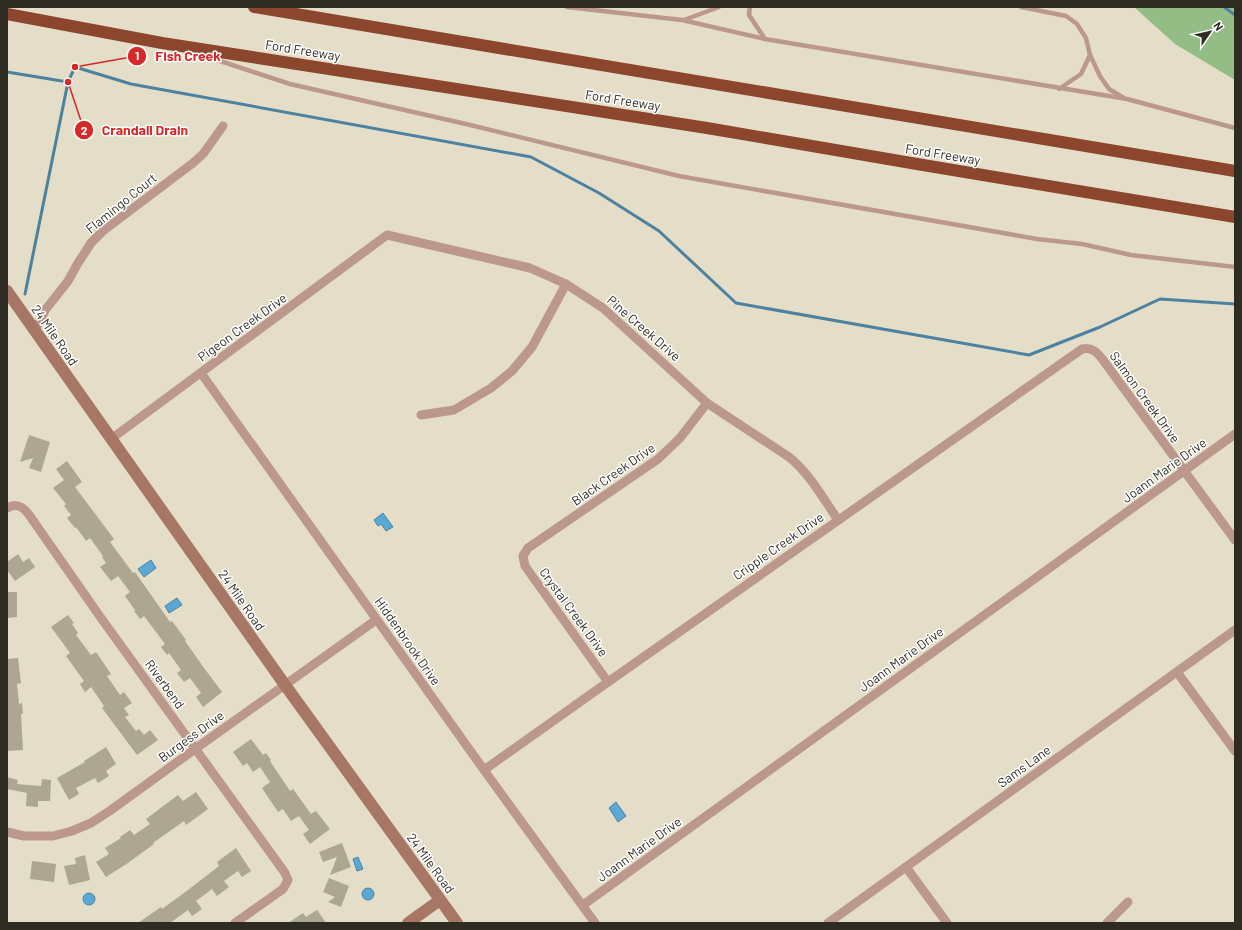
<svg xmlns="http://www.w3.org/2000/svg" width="1242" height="930" font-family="Barlow,sans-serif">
	<rect width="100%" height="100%" fill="#e4dec9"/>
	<polygon fill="#93bd85" points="1134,7 1235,7 1235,80 1175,44"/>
	<g fill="#5aa8d5" stroke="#4c829f">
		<polygon points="383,513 393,527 386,531 381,524 378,526 374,520"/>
		<polygon points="151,560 156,568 144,577 138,569"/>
		<polygon points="177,598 182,605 169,613 165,606"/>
		<polygon points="616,802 626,816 618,822 609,808"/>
		<polygon points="358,857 363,869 357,871 353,859"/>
		<circle cx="368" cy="894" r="6"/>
		<circle cx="89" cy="899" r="6"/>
	</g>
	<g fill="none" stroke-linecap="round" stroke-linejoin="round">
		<g stroke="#4c829f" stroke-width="3">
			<polyline points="1224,7 1235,15"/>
			<polyline points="7,72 68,82"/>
			<polyline points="25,294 68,82 75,67 131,84 531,157 599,193 659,231 736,303 1029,355 1100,327 1160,299 1235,304"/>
		</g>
	</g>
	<g fill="#aca692">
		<polygon points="29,435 50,442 41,472 29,468 33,458 20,462"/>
		<polygon points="67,461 82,482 75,487 114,539 110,542 133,573 135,572 170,622 172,621 186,640 185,641 204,668 222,692 203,707 196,697 201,693 190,678 184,682 177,673 181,670 169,653 167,655 161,647 165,644 144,616 140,619 134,611 135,610 125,596 130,592 118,576 111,581 100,567 106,563 102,557 103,556 90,538 86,541 76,527 75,528 67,518 71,515 64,506 66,504 53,488 64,480 56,469"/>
		<polygon points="18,554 23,562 29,558 35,567 15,581 7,570 7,562"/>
		<polygon points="7,592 17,592 17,617 7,618"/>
		<polygon points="68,615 74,623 72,624 78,633 76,635 91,655 96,652 111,674 107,676 120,695 124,692 132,703 124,708 129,715 125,717 136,731 139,729 144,735 150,730 158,740 137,755 102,708 104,706 91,687 85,692 80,684 84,681 66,656 70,653 51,627"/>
		<polygon points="18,658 21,683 17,684 19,704 22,703 23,714 21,714 23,750 7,751 7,659"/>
		<polygon points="251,739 263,755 266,753 271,760 270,761 290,791 293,789 311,814 316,811 330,829 310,844 303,834 309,830 299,816 291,821 283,809 278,812 262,788 270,782 260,767 253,772 247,763 243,766 233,752"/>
		<polygon points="106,747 116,764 106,771 109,776 98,783 95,778 76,788 79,794 69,800 57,778 85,762 84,761"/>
		<polygon points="7,777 18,780 17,784 41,786 42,779 51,780 50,801 38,801 38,807 26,806 27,793 7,789"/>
		<polygon points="196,792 208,809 186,825 184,821 153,843 154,844 128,863 106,877 96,862 109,854 105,848 121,838 120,837 130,830 134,835 150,824 146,819 178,795 183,801"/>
		<polygon points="342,843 351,867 330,875 337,857 323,862 319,852"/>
		<polygon points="236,848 251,871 242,877 238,871 224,881 229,887 217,896 212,889 196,901 202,909 192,916 188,910 170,923 138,923 161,907 162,909 188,890 219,866 217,862"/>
		<polygon points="85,855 90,880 69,885 64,866 76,864 75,858"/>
		<polygon points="32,861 56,864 54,882 30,879"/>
		<polygon points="329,878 349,886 341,907 328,902 335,897 323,892"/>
		<polygon points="317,910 326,923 288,923 303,913 306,917"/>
	</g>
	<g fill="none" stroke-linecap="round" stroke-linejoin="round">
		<g stroke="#bc988c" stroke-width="4.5">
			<polyline points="567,7 682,20 765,39 1127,99 1235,128"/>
			<polyline points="750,7 749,15 765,39"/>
			<polyline points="1021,7 1066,16 1077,24 1086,38 1090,55 1081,74 1059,89"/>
			<polyline points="684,20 719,7"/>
			<polyline points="196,53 290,84 466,124 679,176 1037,239 1082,244 1131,255 1235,267"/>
			<polyline points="1090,55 1100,76 1109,89 1124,98"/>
		</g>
		<g stroke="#bc988c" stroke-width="9">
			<polyline points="35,330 46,309 68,281 78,263 91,243 103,231 193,163 203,154 223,126"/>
			<polyline points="201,373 484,770 595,923"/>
			<polyline points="421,415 454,410 491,388 512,371 532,347 566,284"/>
			<path d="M111,439L387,235L530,268L566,284L603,308L707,403L789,457C810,474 823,498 838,520"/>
			<path d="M7,508C19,501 26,510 32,519L101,618L285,873L288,880L283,889L235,923"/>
			<polyline points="1177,672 1235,751"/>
			<polyline points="608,682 525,566 523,556 528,548 658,459 680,438 707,403"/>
			<path d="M484,770L608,682L1082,349C1092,347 1097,352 1103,360L1235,540"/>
			<polyline points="7,832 24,836 53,836 72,831 91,823 111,810 202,744 376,620"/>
			<polyline points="906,867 947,923"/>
			<polyline points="583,905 1235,434"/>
			<polyline points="828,923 1235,630"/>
			<polyline points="1107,923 1128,902"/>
		</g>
		<g stroke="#a87665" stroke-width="12">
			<polyline points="7,291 285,685 457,923"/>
			<polyline points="408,923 440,900"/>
		</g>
		<g stroke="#8c462e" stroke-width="12">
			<polyline points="254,7 1235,171"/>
			<polyline points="7,14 162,43 707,128 917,164 1235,217"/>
		</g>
	</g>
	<g text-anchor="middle" stroke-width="3" stroke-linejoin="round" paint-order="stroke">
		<g font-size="13" fill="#2d2b22" stroke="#fff">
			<text transform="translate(303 50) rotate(9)" y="5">Ford Freeway</text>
			<text transform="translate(623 100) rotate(9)" y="5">Ford Freeway</text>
			<text transform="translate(943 154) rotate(9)" y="5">Ford Freeway</text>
			<text transform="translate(121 203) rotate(-39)" y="5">Flamingo Court</text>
			<text transform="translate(242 327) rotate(-36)" y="5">Pigeon Creek Drive</text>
			<text transform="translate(644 328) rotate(41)" y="5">Pine Creek Drive</text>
			<text transform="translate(55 335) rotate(55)" y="5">24 Mile Road</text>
			<text transform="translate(1145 397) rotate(54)" y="5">Salmon Creek Drive</text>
			<text transform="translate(1164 470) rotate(-36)" y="5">Joann Marie Drive</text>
			<text transform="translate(613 474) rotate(-35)" y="5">Black Creek Drive</text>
			<text transform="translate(778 546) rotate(-35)" y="5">Cripple Creek Drive</text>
			<text transform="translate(242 600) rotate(55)" y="5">24 Mile Road</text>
			<text transform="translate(574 612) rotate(54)" y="5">Crystal Creek Drive</text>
			<text transform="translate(408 641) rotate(55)" y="5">Hiddenbrook Drive</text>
			<text transform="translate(901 659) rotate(-36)" y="5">Joann Marie Drive</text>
			<text transform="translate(165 684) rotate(54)" y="5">Riverbend</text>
			<text transform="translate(191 736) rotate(-36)" y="5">Burgess Drive</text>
			<text transform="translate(1024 766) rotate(-36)" y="5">Sams Lane</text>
			<text transform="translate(639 849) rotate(-36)" y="5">Joann Marie Drive</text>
			<text transform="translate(431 863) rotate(54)" y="5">24 Mile Road</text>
		</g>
	</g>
	<path fill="none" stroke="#d62828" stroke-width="1.5" d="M75 67L137 56M68 82L84 130"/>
	<g fill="#d62828" stroke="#fff" stroke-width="1.5">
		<circle cx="75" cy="67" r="4"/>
		<circle cx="68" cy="82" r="4"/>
		<circle cx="137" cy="56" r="10"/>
		<circle cx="84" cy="130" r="10"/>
	</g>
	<g font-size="12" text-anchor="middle" font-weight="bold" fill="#fff">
		<text x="137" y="60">1</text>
		<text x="84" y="135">2</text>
	</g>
	<g font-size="14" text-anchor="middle" font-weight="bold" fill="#d62828" stroke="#fff" stroke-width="3" stroke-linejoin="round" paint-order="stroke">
		<text x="188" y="61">Fish Creek</text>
		<text x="145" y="135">Crandall Drain</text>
	</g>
	<rect width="1242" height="930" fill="none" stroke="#2d2b22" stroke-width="16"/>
	<g transform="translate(1210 32) rotate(56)" stroke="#ffffff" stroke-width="3" paint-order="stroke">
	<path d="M0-3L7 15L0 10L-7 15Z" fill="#2d2b22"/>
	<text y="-6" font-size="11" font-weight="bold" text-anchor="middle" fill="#2d2b22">N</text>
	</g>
</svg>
